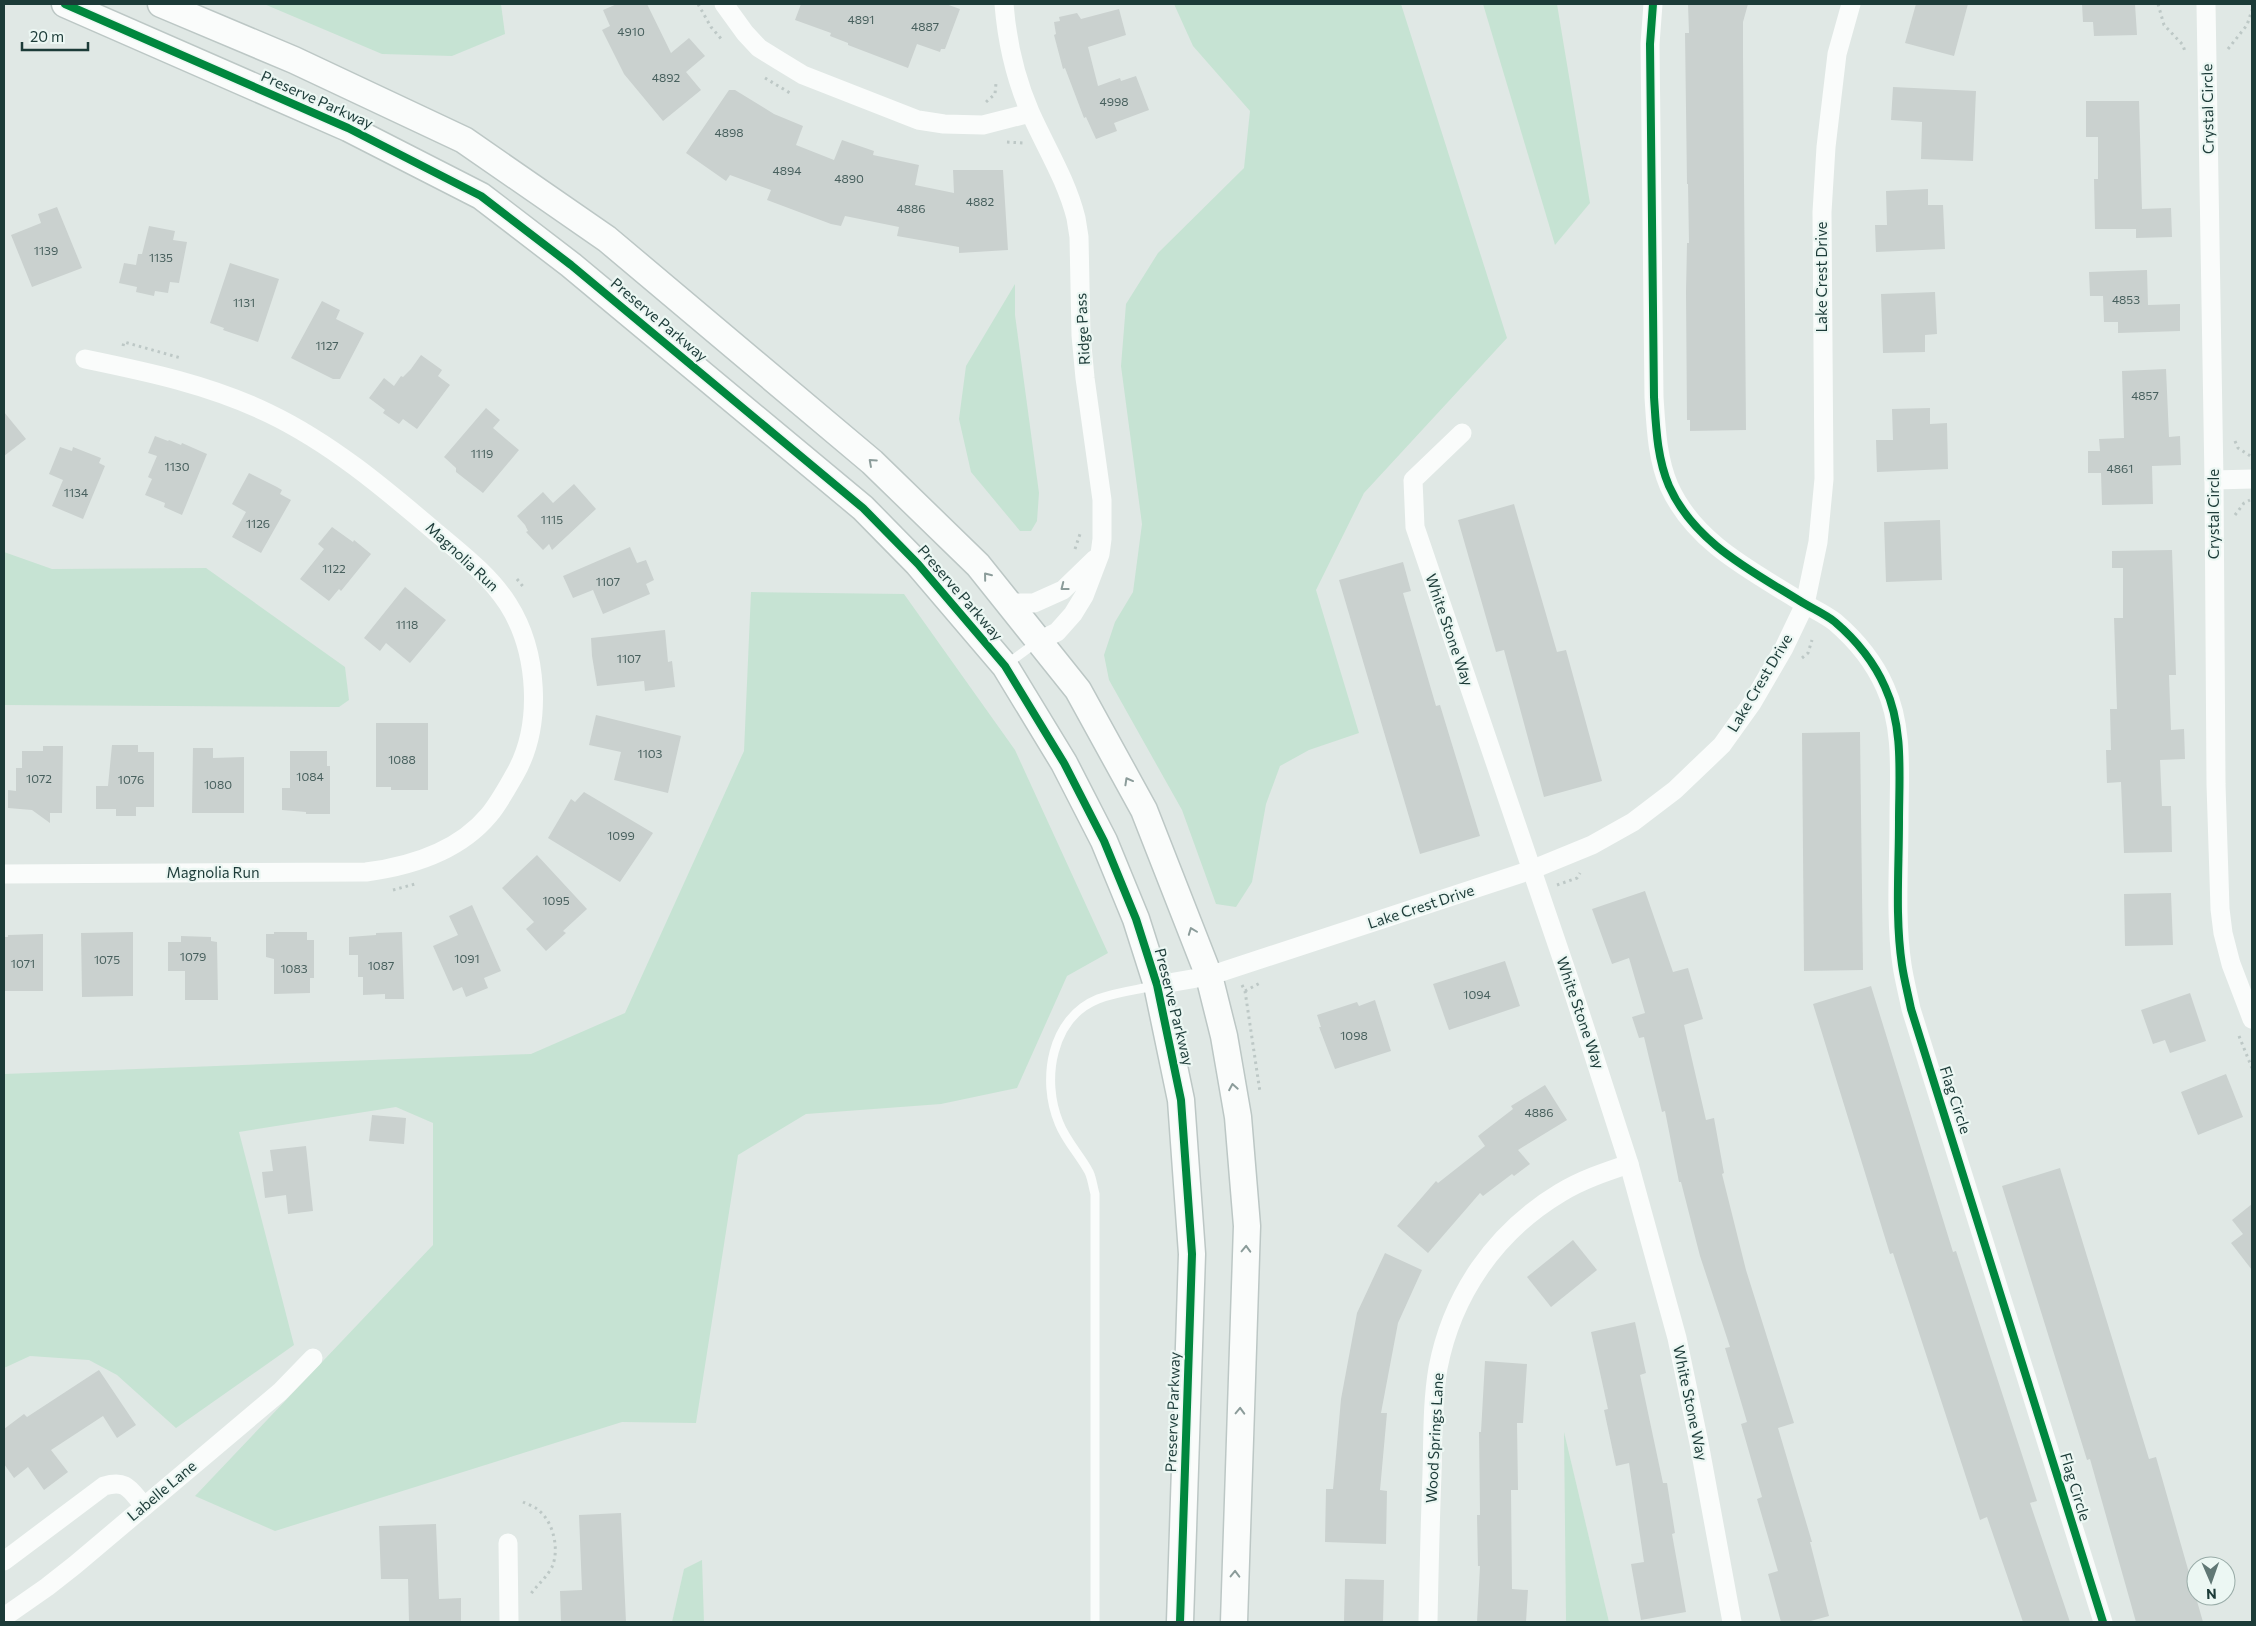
<svg xmlns="http://www.w3.org/2000/svg" width="2256" height="1626" font-family="Commissioner,sans-serif">
	<rect width="100%" height="100%" fill="#e0e8e5"/>
	<g fill="#c6e3d3">
		<polygon points="264,4 501,4 505,34 452,56 382,54"/>
		<polygon points="1174,4 1401,4 1507,338 1364,493 1316,590 1359,733 1309,750 1280,766 1266,804 1252,882 1236,907 1216,904 1182,810 1109,680 1104,655 1115,622 1133,592 1142,524 1121,366 1126,304 1158,253 1244,168 1250,111 1193,46"/>
		<polygon points="1483,4 1557,4 1590,203 1555,245"/>
		<polygon points="1015,284 1015,315 1039,493 1037,521 1031,531 1020,531 971,472 959,419 966,366"/>
		<polygon points="4,552 52,569 206,568 345,667 349,700 339,707 4,705"/>
		<polygon points="751,592 904,594 1015,750 1108,953 1067,976 1017,1088 941,1104 806,1114 738,1155 696,1423 622,1422 275,1531 195,1496 433,1245 433,1123 396,1107 239,1132 294,1345 176,1428 117,1375 89,1360 30,1356 4,1368 4,1074 531,1054 625,1013 744,751"/>
		<polygon points="1564,1432 1609,1622 1566,1622"/>
		<polygon points="702,1560 704,1622 672,1622 684,1569"/>
	</g>
	<g fill="#cad1cf">
		<polygon points="617,4 647,4 671,53 689,38 705,56 686,72 701,90 663,121 624,74 602,30 610,26 603,10"/>
		<polygon points="801,4 946,4 960,9 945,49 941,49 940,52 917,44 908,68 848,45 848,43 830,36 831,33 795,20"/>
		<polygon points="1688,4 1748,4 1743,22 1743,56 1746,430 1690,431 1690,420 1687,420 1686,292 1687,243 1689,243 1688,184 1687,184 1685,33 1689,33"/>
		<polygon points="1916,4 1968,4 1954,56 1905,43"/>
		<polygon points="2082,4 2135,4 2137,35 2094,36 2093,22 2083,22"/>
		<polygon points="1119,9 1126,35 1088,47 1098,86 1120,78 1121,81 1136,76 1149,110 1114,123 1117,131 1096,139 1086,117 1084,118 1065,68 1063,69 1054,35 1056,34 1054,22 1060,21 1059,17 1077,13 1081,19"/>
		<polygon points="1893,87 1976,91 1973,161 1921,159 1922,122 1891,120"/>
		<polygon points="729,90 735,90 774,114 803,126 796,145 834,160 842,140 874,151 873,155 919,165 915,185 954,193 953,170 1003,170 1008,250 959,253 959,247 897,236 899,227 845,216 841,226 831,224 767,200 771,190 730,175 726,181 686,153"/>
		<polygon points="2086,101 2139,101 2142,209 2171,208 2172,237 2136,238 2136,229 2095,229 2094,179 2098,179 2098,137 2086,137"/>
		<polygon points="1928,189 1928,205 1943,205 1945,249 1876,252 1875,225 1887,225 1886,191"/>
		<polygon points="57,207 82,268 32,287 11,235 41,223 38,214"/>
		<polygon points="149,226 175,231 173,240 187,242 179,283 170,282 168,293 155,291 154,296 136,292 137,287 119,283 124,263 136,265 138,254 142,254"/>
		<polygon points="230,263 279,279 258,342 223,330 224,328 210,323"/>
		<polygon points="2147,270 2148,305 2180,304 2180,331 2118,333 2118,322 2104,322 2103,296 2090,296 2089,272"/>
		<polygon points="1935,292 1937,334 1925,335 1925,352 1883,353 1881,294"/>
		<polygon points="322,301 340,310 336,319 364,333 340,379 333,379 291,358"/>
		<polygon points="421,355 442,370 438,376 450,385 417,429 403,419 399,424 383,413 385,410 369,398 384,378 394,386 401,376 403,377 411,369"/>
		<polygon points="2166,369 2169,437 2180,436 2181,465 2152,466 2153,504 2102,505 2101,473 2088,473 2088,451 2100,451 2099,439 2124,438 2122,371"/>
		<polygon points="486,408 500,420 493,428 519,450 483,493 456,472 456,468 444,457"/>
		<polygon points="1930,408 1930,424 1947,423 1948,469 1877,472 1876,440 1893,440 1892,409"/>
		<polygon points="4,412 26,439 4,456"/>
		<polygon points="155,436 168,441 169,440 181,445 182,443 207,454 182,515 164,507 165,503 145,495 152,479 148,477 157,456 148,453"/>
		<polygon points="60,447 72,451 73,447 101,458 99,463 105,466 83,519 52,506 63,480 49,474"/>
		<polygon points="249,473 277,487 282,490 280,494 291,500 261,553 232,537 246,512 232,504"/>
		<polygon points="574,484 596,509 552,550 549,544 543,550 526,532 528,531 525,525 517,516 543,492 553,503"/>
		<polygon points="1514,504 1557,652 1566,650 1602,781 1544,797 1504,650 1496,652 1458,520"/>
		<polygon points="1940,520 1942,580 1886,582 1884,522"/>
		<polygon points="332,527 353,542 354,540 371,554 341,591 339,589 329,601 300,579 324,549 318,544"/>
		<polygon points="630,547 637,563 646,560 654,580 646,584 650,594 603,614 593,590 573,598 563,576"/>
		<polygon points="2172,550 2176,675 2169,675 2171,730 2184,729 2185,759 2160,760 2162,806 2171,806 2172,852 2124,853 2121,782 2107,783 2106,750 2111,750 2110,709 2117,709 2114,618 2123,618 2123,568 2112,568 2112,551"/>
		<polygon points="1403,562 1411,591 1403,593 1436,706 1440,705 1480,836 1420,854 1339,580"/>
		<polygon points="405,587 446,620 410,663 386,643 380,651 364,638"/>
		<polygon points="665,630 668,662 672,661 675,687 645,691 644,681 597,686 592,656 591,638"/>
		<polygon points="596,715 681,736 668,793 614,780 621,752 589,745"/>
		<polygon points="376,723 428,723 428,790 391,790 391,787 376,787"/>
		<polygon points="1860,732 1863,970 1804,971 1802,733"/>
		<polygon points="112,745 138,745 138,752 154,752 154,807 136,807 136,816 116,816 116,809 96,809 96,786 108,786"/>
		<polygon points="43,746 63,746 62,813 50,813 50,823 32,810 8,808 8,790 16,791 16,768 22,768 22,751 43,751"/>
		<polygon points="193,748 213,748 213,758 244,757 244,813 192,813"/>
		<polygon points="290,751 327,751 327,766 330,766 330,814 306,814 306,812 282,810 282,788 290,788"/>
		<polygon points="584,792 653,833 620,882 548,838 571,799 575,802"/>
		<polygon points="537,855 587,909 563,931 566,933 546,951 526,929 534,922 502,888"/>
		<polygon points="1645,891 1673,972 1688,968 1703,1019 1684,1025 1706,1120 1714,1118 1724,1173 1722,1174 1746,1270 1794,1423 1778,1428 1812,1542 1810,1542 1829,1616 1807,1622 1781,1622 1768,1574 1778,1571 1757,1499 1762,1497 1741,1424 1747,1422 1725,1348 1730,1347 1700,1256 1681,1182 1679,1182 1665,1111 1662,1112 1644,1037 1639,1038 1632,1017 1645,1013 1629,958 1612,964 1592,909"/>
		<polygon points="2171,893 2173,945 2125,946 2124,894"/>
		<polygon points="472,905 501,971 484,978 488,988 466,997 462,987 453,991 433,946 458,935 449,916"/>
		<polygon points="133,932 133,996 82,997 81,933"/>
		<polygon points="274,932 307,932 307,940 314,940 314,978 310,978 310,993 274,994 274,959 266,957 266,934 274,934"/>
		<polygon points="402,932 404,999 385,999 385,994 363,995 363,977 358,977 358,955 349,955 349,937 376,935 376,933"/>
		<polygon points="43,934 43,991 4,991 4,937 8,937 8,935"/>
		<polygon points="181,936 211,937 211,941 217,942 218,1000 185,1000 185,971 168,971 168,942 181,942"/>
		<polygon points="1505,961 1520,1006 1449,1030 1433,984"/>
		<polygon points="1871,986 1953,1252 1956,1251 2037,1501 2030,1503 2070,1622 2023,1622 1987,1517 1980,1520 1893,1253 1890,1254 1813,1004"/>
		<polygon points="2190,993 2206,1041 2170,1053 2165,1040 2153,1044 2141,1010"/>
		<polygon points="1375,1000 1391,1051 1335,1069 1319,1027 1321,1027 1317,1015 1357,1002 1359,1006"/>
		<polygon points="2226,1074 2243,1117 2198,1135 2181,1092"/>
		<polygon points="1545,1085 1567,1120 1518,1150 1530,1164 1514,1176 1512,1174 1483,1196 1480,1193 1428,1253 1397,1226 1436,1181 1438,1183 1485,1146 1478,1136 1513,1109 1511,1106"/>
		<polygon points="372,1115 406,1118 404,1144 369,1141"/>
		<polygon points="306,1146 313,1211 288,1214 286,1195 265,1198 262,1172 273,1171 270,1150"/>
		<polygon points="2060,1168 2149,1459 2156,1457 2203,1622 2136,1622 2090,1459 2087,1460 2002,1186"/>
		<polygon points="2252,1204 2252,1270 2231,1243 2243,1234 2232,1220"/>
		<polygon points="1573,1240 1597,1270 1551,1307 1527,1277"/>
		<polygon points="1385,1253 1422,1270 1398,1323 1381,1413 1387,1413 1380,1490 1387,1491 1386,1544 1325,1542 1326,1489 1333,1489 1341,1399 1357,1313"/>
		<polygon points="1635,1322 1646,1373 1640,1375 1663,1483 1667,1483 1675,1533 1672,1534 1686,1612 1641,1620 1631,1564 1644,1562 1629,1463 1616,1466 1604,1410 1608,1409 1591,1332"/>
		<polygon points="1485,1361 1527,1364 1523,1423 1517,1423 1518,1490 1511,1490 1512,1589 1528,1590 1526,1622 1477,1622 1480,1566 1478,1566 1477,1515 1480,1515 1479,1432 1481,1432"/>
		<polygon points="99,1370 136,1425 117,1438 103,1416 51,1450 68,1472 44,1490 28,1467 14,1478 4,1464 4,1429 24,1414 27,1417"/>
		<polygon points="621,1513 626,1622 561,1622 560,1591 582,1590 579,1515"/>
		<polygon points="436,1524 439,1599 461,1598 461,1622 409,1622 408,1579 381,1579 379,1526"/>
		<polygon points="1345,1579 1384,1580 1383,1622 1344,1621"/>
	</g>
	<g fill="none" stroke-linecap="round" stroke-linejoin="round">
		<defs>
			<g id="secondary">
				<polyline points="65,4 348,128 481,196 571,265 863,508 918,564 1005,666 1064,763 1104,841 1136,919 1157,985 1181,1100 1192,1254 1180,1622"/>
				<polyline points="161,4 294,60 464,140 607,239 872,462 978,565 1078,690 1144,810 1209,976 1224,1036 1238,1117 1247,1226 1234,1622"/>
			</g>
		</defs>
		<use href="#secondary" stroke="#bcc7c5" stroke-width="29"/>
		<g stroke="#bdc8c6" stroke-width="3" stroke-dasharray="2.5 4" stroke-linecap="butt">
			<polyline points="698,4 711,27 723,41"/>
			<polyline points="2158,4 2164,25 2183,45 2185,52"/>
			<polyline points="2228,49 2247,25 2252,10"/>
			<polyline points="765,78 790,93"/>
			<polyline points="986,102 995,94 996,83"/>
			<polyline points="1007,142 1023,143"/>
			<polyline points="123,346 124,342 181,358"/>
			<polyline points="2235,441 2238,448 2252,457"/>
			<polyline points="2235,515 2244,503 2250,500"/>
			<polyline points="1075,549 1080,534"/>
			<polyline points="517,579 525,589"/>
			<polyline points="1802,658 1808,653 1812,640"/>
			<polyline points="1557,885 1577,878 1580,873"/>
			<polyline points="393,890 415,884"/>
			<polyline points="1242,985 1245,991 1260,1092"/>
			<polyline points="1245,991 1262,982"/>
			<polyline points="2239,1036 2252,1068"/>
			<path d="M523,1502C527,1504 533,1506 537,1509C553,1520 560,1549 552,1567C547,1577 537,1585 530,1595"/>
		</g>
		<g stroke="#fafcfb" stroke-width="9">
			<polyline points="1007,664 1037,642"/>
			<path d="M1095,1622V1194C1093,1187 1092,1178 1089,1172C1080,1155 1066,1141 1059,1123C1041,1080 1051,1018 1098,999C1116,992 1136,990 1154,986"/>
		</g>
		<g stroke="#fafcfb" stroke-width="19">
			<polyline points="724,4 745,33 759,48 780,61 803,75 918,120 944,124 983,125 1030,113"/>
			<path d="M1004,4C1007,42 1015,77 1030,112C1046,148 1066,179 1076,218L1079,237L1081,335L1085,378L1102,500V539L1100,554L1084,596L1073,614L1057,632L1039,641"/>
			<path d="M1653,4L1650,44L1654,397C1656,427 1657,458 1669,486C1694,542 1750,570 1800,601C1811,608 1825,614 1835,622C1856,640 1874,662 1885,687C1904,728 1899,777 1899,821C1899,868 1895,918 1902,965C1904,979 1908,994 1911,1009L2103,1622"/>
			<polyline points="2206,4 2214,480 2216,784 2220,909 2223,933 2231,964 2252,1019"/>
			<polyline points="1462,433 1413,480 1415,527 1571,985 1629,1164 1677,1338 1699,1443 1732,1622"/>
			<polyline points="2214,480 2252,479"/>
			<polyline points="1008,603 1034,603 1063,590 1095,559"/>
			<path d="M4,874L366,872C412,866 459,851 489,815C499,803 507,788 515,774C543,725 538,651 508,604C490,576 463,555 438,534C385,489 331,443 268,413C210,385 148,372 85,359"/>
			<polyline points="1157,985 1209,976 1531,870 1592,845 1633,822 1675,790 1722,745 1752,703 1784,648 1805,604 1818,542 1824,479 1822,212 1826,147 1837,54 1851,4"/>
			<polyline points="508,1543 509,1622"/>
			<path d="M4,1561L104,1486C127,1479 130,1490 144,1506"/>
			<polyline points="4,1617 47,1587 75,1565 280,1392 313,1358"/>
			<path d="M1428,1622C1429,1573 1430,1524 1432,1474C1433,1439 1432,1403 1438,1368C1452,1295 1495,1232 1560,1193C1581,1180 1605,1172 1629,1164"/>
		</g>
		<use href="#secondary" stroke="#fafcfb" stroke-width="26"/>
		<defs>
			<g id="cycleway">
				<polyline points="65,4 348,128 481,196 571,265 863,508 918,564 1005,666 1064,763 1104,841 1136,919 1157,985 1181,1100 1192,1254 1180,1622"/>
				<path d="M1653,4L1650,44L1654,397C1656,427 1657,458 1669,486C1694,542 1750,570 1800,601C1811,608 1825,614 1835,622C1856,640 1874,662 1885,687C1904,728 1899,777 1899,821C1899,868 1895,918 1902,965C1904,979 1908,994 1911,1009L2103,1622"/>
			</g>
		</defs>
		<use href="#cycleway" stroke="#ecf7f3" stroke-width="11"/>
		<use href="#cycleway" stroke="#00873e" stroke-width="8"/>
	</g>
	<defs><path id="oneway-chevron" d="M-2-3.5L2.5 0L-2 3.5" fill="none" stroke-width="1.6" stroke-linecap="round" stroke-linejoin="round" transform="scale(1.25)"/></defs>
	<g stroke="#8b9c9a">
		<use href="#oneway-chevron" transform="translate(872 462) rotate(-138)"/>
		<use href="#oneway-chevron" transform="translate(987 576) rotate(-129)"/>
		<use href="#oneway-chevron" transform="translate(1064 587) rotate(142)"/>
		<use href="#oneway-chevron" transform="translate(1128 781) rotate(-119)"/>
		<use href="#oneway-chevron" transform="translate(1192 931) rotate(-111)"/>
		<use href="#oneway-chevron" transform="translate(1233 1087) rotate(-100)"/>
		<use href="#oneway-chevron" transform="translate(1246 1249) rotate(-88)"/>
		<use href="#oneway-chevron" transform="translate(1240 1411) rotate(-88)"/>
		<use href="#oneway-chevron" transform="translate(1235 1574) rotate(-89)"/>
	</g>
	<g text-anchor="middle" stroke-width="4.5" stroke-linejoin="round" paint-order="stroke">
		<g font-size="12" fill="#48605e">
			<text x="861" y="24">4891</text>
			<text x="925" y="31">4887</text>
			<text x="631" y="36">4910</text>
			<text x="666" y="82">4892</text>
			<text x="1114" y="106">4998</text>
			<text x="729" y="137">4898</text>
			<text x="787" y="175">4894</text>
			<text x="849" y="183">4890</text>
			<text x="980" y="206">4882</text>
			<text x="911" y="213">4886</text>
			<text x="46" y="255">1139</text>
			<text x="161" y="262">1135</text>
			<text x="2126" y="304">4853</text>
			<text x="244" y="307">1131</text>
			<text x="327" y="350">1127</text>
			<text x="2145" y="400">4857</text>
			<text x="482" y="458">1119</text>
			<text x="177" y="471">1130</text>
			<text x="2120" y="473">4861</text>
			<text x="76" y="497">1134</text>
			<text x="552" y="524">1115</text>
			<text x="258" y="528">1126</text>
			<text x="334" y="573">1122</text>
			<text x="608" y="586">1107</text>
			<text x="407" y="629">1118</text>
			<text x="629" y="663">1107</text>
			<text x="650" y="758">1103</text>
			<text x="402" y="764">1088</text>
			<text x="310" y="781">1084</text>
			<text x="39" y="783">1072</text>
			<text x="131" y="784">1076</text>
			<text x="218" y="789">1080</text>
			<text x="621" y="840">1099</text>
			<text x="556" y="905">1095</text>
			<text x="193" y="961">1079</text>
			<text x="467" y="963">1091</text>
			<text x="107" y="964">1075</text>
			<text x="23" y="968">1071</text>
			<text x="381" y="970">1087</text>
			<text x="294" y="973">1083</text>
			<text x="1477" y="999">1094</text>
			<text x="1354" y="1040">1098</text>
			<text x="1539" y="1117">4886</text>
		</g>
		<g font-size="15" fill="#1c3b38" stroke="#ecf7f3">
			<text transform="translate(317 100) rotate(24)" y="5">Preserve Parkway</text>
			<text transform="translate(2208 109) rotate(-91)" y="5">Crystal Circle</text>
			<text transform="translate(1822 277) rotate(-90)" y="5">Lake Crest Drive</text>
			<text transform="translate(659 320) rotate(40)" y="5">Preserve Parkway</text>
			<text transform="translate(1083 329) rotate(-93)" y="5">Ridge Pass</text>
			<text transform="translate(2214 514) rotate(-90)" y="5">Crystal Circle</text>
			<text transform="translate(462 557) rotate(43)" y="5">Magnolia Run</text>
			<text transform="translate(960 593) rotate(49)" y="5">Preserve Parkway</text>
			<text transform="translate(1449 630) rotate(71)" y="5">White Stone Way</text>
			<text transform="translate(1760 683) rotate(-59)" y="5">Lake Crest Drive</text>
			<text x="213" y="878">Magnolia Run</text>
			<text transform="translate(1421 907) rotate(-18)" y="5">Lake Crest Drive</text>
			<text transform="translate(1174 1007) rotate(76)" y="5">Preserve Parkway</text>
			<text transform="translate(1580 1013) rotate(71)" y="5">White Stone Way</text>
			<text transform="translate(1955 1100) rotate(72)" y="5">Flag Circle</text>
			<text transform="translate(1690 1403) rotate(78)" y="5">White Stone Way</text>
			<text transform="translate(1173 1412) rotate(-88)" y="5">Preserve Parkway</text>
			<text transform="translate(1435 1438) rotate(-87)" y="5">Wood Springs Lane</text>
			<text transform="translate(2075 1487) rotate(73)" y="5">Flag Circle</text>
			<text transform="translate(162 1491) rotate(-40)" y="5">Labelle Lane</text>
		</g>
	</g>
	<rect width="2256" height="1626" fill="none" stroke="#1c3b38" stroke-width="10"/>
	<g transform="translate(2211 1581) rotate(178)"><circle r="24" fill="#ecf7f3" stroke="#99aca8"/>
	<path d="M0-4L9 19L0 12L-9 19Z" fill="#617875"/>
	<text y="-8" font-size="14" font-weight="bold" text-anchor="middle" fill="#1c3b38">N</text>
	</g>
	<path d="M22 42v8h66v-8" fill="none" stroke="#1c3b38" stroke-width="2.5"/>
	<text x="30" y="42" font-size="15" fill="#1c3b38" stroke="#ecf7f3" stroke-width="4" paint-order="stroke">20 m</text>
</svg>
